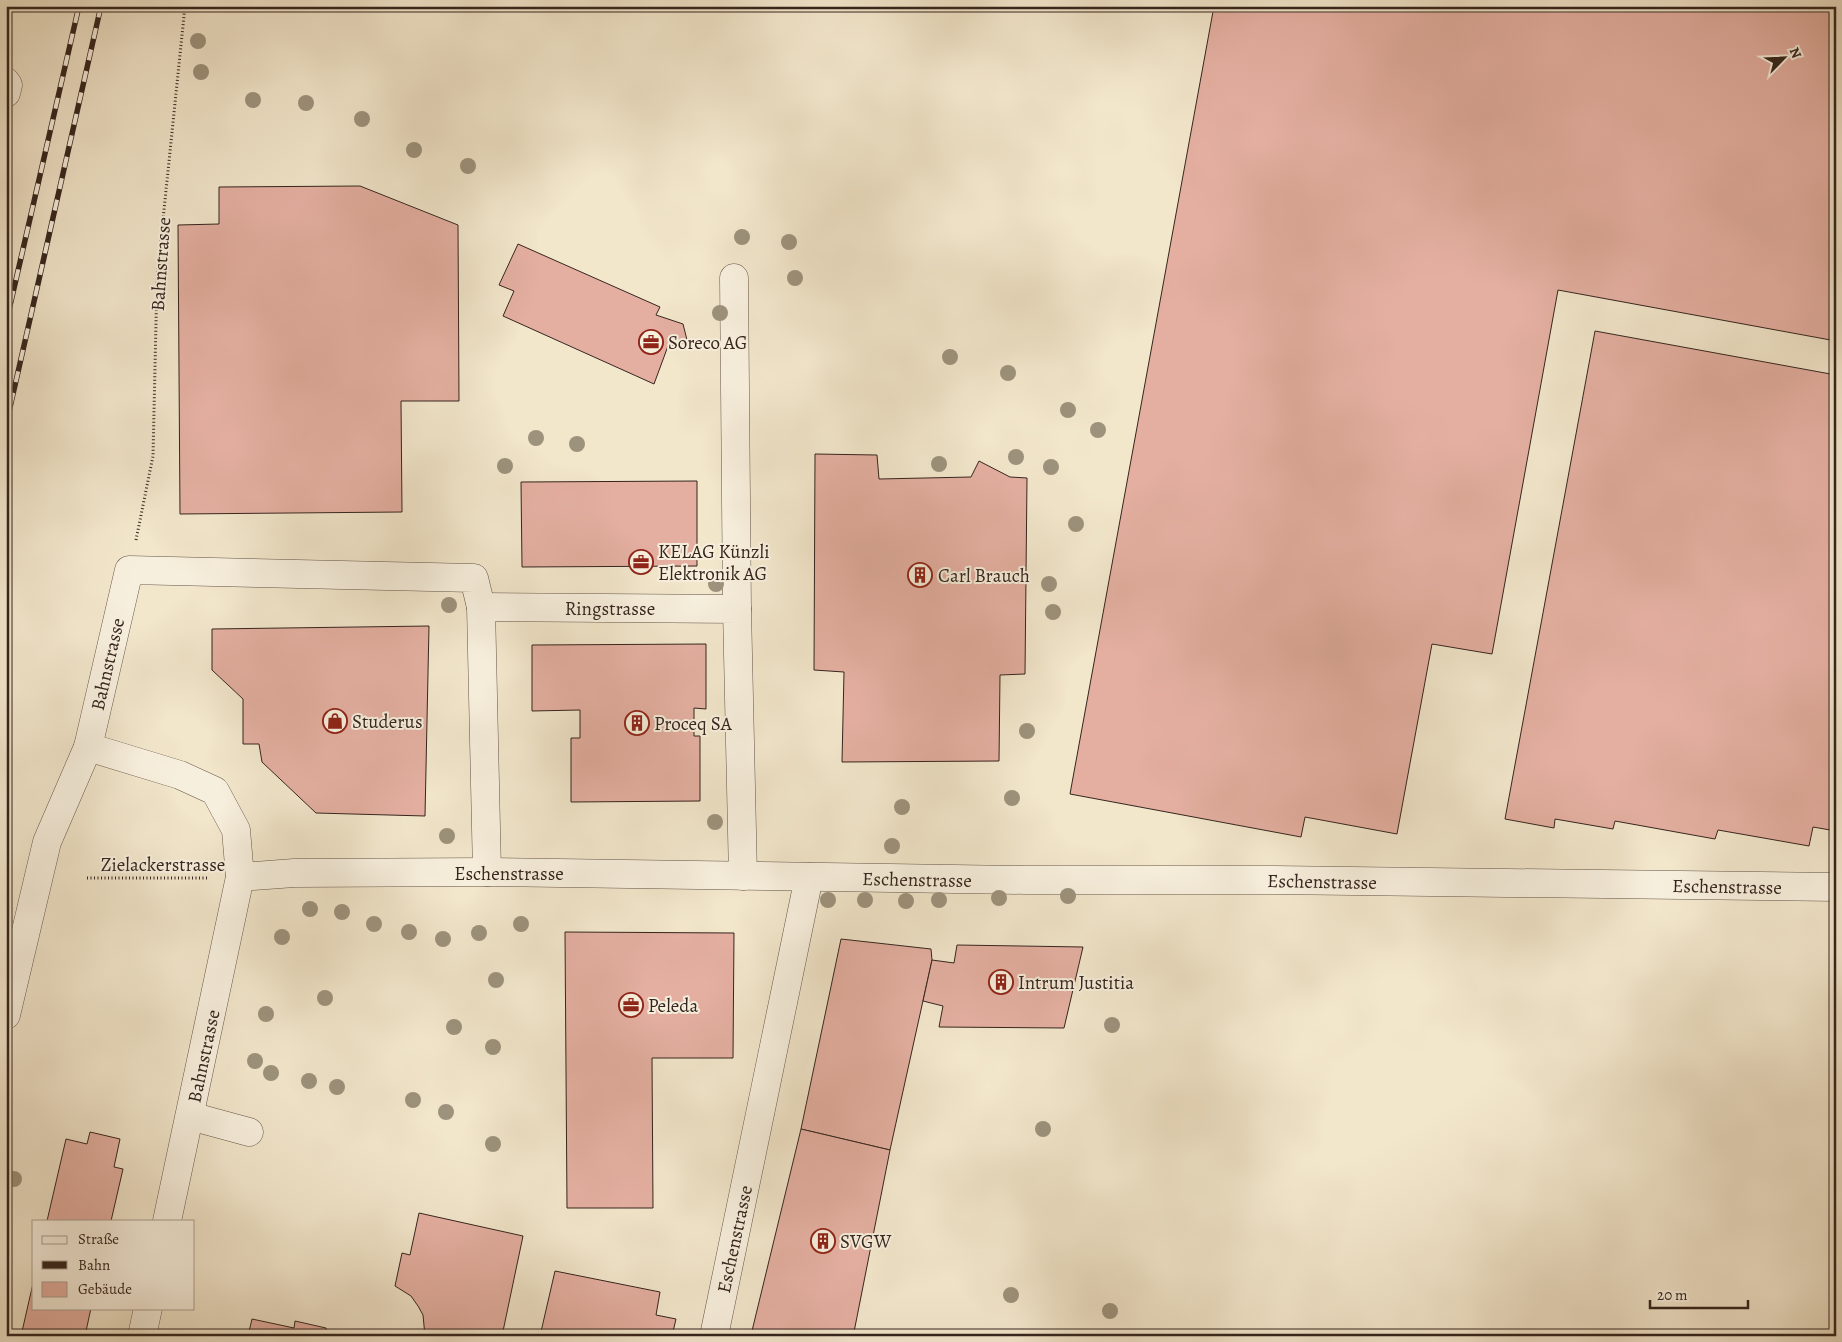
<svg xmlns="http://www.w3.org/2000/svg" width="1842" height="1342" font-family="Alegreya,serif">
	<rect width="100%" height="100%" fill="#f2e6cb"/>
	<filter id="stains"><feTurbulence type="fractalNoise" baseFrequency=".004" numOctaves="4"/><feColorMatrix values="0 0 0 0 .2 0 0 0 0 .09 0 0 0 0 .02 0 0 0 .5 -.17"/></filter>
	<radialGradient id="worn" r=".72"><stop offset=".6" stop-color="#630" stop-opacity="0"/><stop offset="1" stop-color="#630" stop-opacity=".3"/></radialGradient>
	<g fill="#e4afa1" stroke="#35251e">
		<polygon points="1214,6 1836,6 1836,341 1558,290 1492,654 1432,644 1397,834 1305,817 1301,837 1070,794"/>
		<polygon points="360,186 458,225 459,401 401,401 402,512 180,514 178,225 219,224 219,187"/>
		<polygon points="518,244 660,307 656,315 683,324 687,340 679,345 668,346 654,384 503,316 514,291 499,285"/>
		<polygon points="1595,331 1836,375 1836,831 1813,827 1809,846 1718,830 1715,839 1615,821 1613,829 1555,819 1554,828 1505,819"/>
		<polygon points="815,454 877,455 879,479 971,477 979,461 1010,477 1027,478 1025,674 1000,675 999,761 842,762 844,672 814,670"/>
		<polygon points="697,481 697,566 522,567 521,482"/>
		<polygon points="429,626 425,816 316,813 262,762 259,744 243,744 243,699 212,670 212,629"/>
		<polygon points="706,644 706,709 694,708 694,736 700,736 700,801 571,802 571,738 580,738 580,710 532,711 532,645"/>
		<polygon points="565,932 734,933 733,1058 652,1058 653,1208 567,1208"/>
		<polygon points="841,939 931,949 932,960 890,1150 801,1129"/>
		<polygon points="957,945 1083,947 1064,1028 939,1027 943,1006 923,1001 932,960 954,963"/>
		<polygon points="801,1129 890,1150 854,1332 751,1335"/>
		<polygon points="90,1132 120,1139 114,1167 123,1169 111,1221 47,1221 66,1139 87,1144"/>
		<polygon points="419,1213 523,1236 502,1336 425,1336 423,1315 418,1306 411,1296 395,1286 402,1253 410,1255"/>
		<polygon points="555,1271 660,1292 656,1315 676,1319 672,1336 540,1336"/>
		<polygon points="34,1279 34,1308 91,1308 85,1336 21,1336"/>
		<polygon points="252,1319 294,1328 295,1321 326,1328 327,1336 248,1336"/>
	</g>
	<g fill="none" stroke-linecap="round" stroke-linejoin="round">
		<defs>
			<g id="minor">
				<polyline points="6,82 8,85 6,93"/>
				<polyline points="734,278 737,609"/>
				<polyline points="487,872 481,607 737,609 743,876"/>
				<polyline points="240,877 294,873 487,872 1026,880 1274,880 1836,887"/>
				<polyline points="6,1015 47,842 88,747"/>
				<polyline points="190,1116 249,1132"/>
				<polyline points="167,1221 240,877 236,830 215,791 180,775 88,747 129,570 474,578 481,607"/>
				<polyline points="142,1336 148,1308"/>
				<polyline points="714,1336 809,877"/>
			</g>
		</defs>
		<use href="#minor" stroke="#645549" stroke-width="29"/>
		<g stroke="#35251e" stroke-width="3" stroke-dasharray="1 2.5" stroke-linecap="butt">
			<polyline points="136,540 153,456 157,278 185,6"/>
			<polyline points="87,878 209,878"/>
		</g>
		<use href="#minor" stroke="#f7efdd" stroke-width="28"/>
		<defs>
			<g id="rail">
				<polyline points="6,323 79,6"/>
				<polyline points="6,425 101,6"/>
			</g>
		</defs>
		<use href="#rail" stroke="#35251e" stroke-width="5.5"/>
		<use href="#rail" stroke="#f7efdd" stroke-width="4" stroke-dasharray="11" stroke-linecap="butt"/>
	</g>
	<g fill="#9d927c">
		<circle cx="198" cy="41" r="8"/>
		<circle cx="201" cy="72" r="8"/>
		<circle cx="253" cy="100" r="8"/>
		<circle cx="306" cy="103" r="8"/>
		<circle cx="362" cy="119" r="8"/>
		<circle cx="414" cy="150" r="8"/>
		<circle cx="468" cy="166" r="8"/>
		<circle cx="742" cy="237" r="8"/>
		<circle cx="789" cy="242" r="8"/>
		<circle cx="795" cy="278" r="8"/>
		<circle cx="720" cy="313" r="8"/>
		<circle cx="950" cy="357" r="8"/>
		<circle cx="1008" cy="373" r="8"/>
		<circle cx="1068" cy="410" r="8"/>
		<circle cx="1098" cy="430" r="8"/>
		<circle cx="536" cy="438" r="8"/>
		<circle cx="577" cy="444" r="8"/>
		<circle cx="1016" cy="457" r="8"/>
		<circle cx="939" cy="464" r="8"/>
		<circle cx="505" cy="466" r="8"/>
		<circle cx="1051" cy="467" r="8"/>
		<circle cx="1076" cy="524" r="8"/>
		<circle cx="716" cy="584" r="8"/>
		<circle cx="1049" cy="584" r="8"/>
		<circle cx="449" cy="605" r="8"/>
		<circle cx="1053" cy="612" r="8"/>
		<circle cx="1027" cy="731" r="8"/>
		<circle cx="1012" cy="798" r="8"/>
		<circle cx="902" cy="807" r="8"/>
		<circle cx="715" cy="822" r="8"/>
		<circle cx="447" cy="836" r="8"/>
		<circle cx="892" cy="846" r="8"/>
		<circle cx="1068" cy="896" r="8"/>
		<circle cx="999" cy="898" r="8"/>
		<circle cx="828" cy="900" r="8"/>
		<circle cx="865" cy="900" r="8"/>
		<circle cx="939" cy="900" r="8"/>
		<circle cx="906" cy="901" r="8"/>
		<circle cx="310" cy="909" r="8"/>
		<circle cx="342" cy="912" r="8"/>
		<circle cx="374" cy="924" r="8"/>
		<circle cx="521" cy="924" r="8"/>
		<circle cx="409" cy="932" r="8"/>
		<circle cx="479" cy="933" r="8"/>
		<circle cx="282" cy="937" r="8"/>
		<circle cx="443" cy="939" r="8"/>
		<circle cx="496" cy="980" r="8"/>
		<circle cx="325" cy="998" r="8"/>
		<circle cx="266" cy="1014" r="8"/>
		<circle cx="1112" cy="1025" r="8"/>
		<circle cx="454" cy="1027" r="8"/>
		<circle cx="493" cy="1047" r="8"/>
		<circle cx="255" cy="1061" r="8"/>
		<circle cx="271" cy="1073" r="8"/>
		<circle cx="309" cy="1081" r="8"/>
		<circle cx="337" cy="1087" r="8"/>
		<circle cx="413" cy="1100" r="8"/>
		<circle cx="446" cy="1112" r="8"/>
		<circle cx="1043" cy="1129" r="8"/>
		<circle cx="493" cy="1144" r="8"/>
		<circle cx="14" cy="1179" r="8"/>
		<circle cx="1011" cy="1295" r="8"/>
		<circle cx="1110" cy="1311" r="8"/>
	</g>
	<defs>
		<symbol id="office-ring" viewBox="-11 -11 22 22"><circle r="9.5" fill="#f7efdd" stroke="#8f2418" stroke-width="1.5"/><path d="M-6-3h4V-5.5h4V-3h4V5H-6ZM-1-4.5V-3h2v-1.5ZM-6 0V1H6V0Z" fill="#8f2418"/></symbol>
		<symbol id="building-ring" viewBox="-11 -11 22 22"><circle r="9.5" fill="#f7efdd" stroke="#8f2418" stroke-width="1.5"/><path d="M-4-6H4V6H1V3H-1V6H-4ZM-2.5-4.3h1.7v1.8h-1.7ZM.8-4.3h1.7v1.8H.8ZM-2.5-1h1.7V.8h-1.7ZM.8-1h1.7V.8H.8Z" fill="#8f2418"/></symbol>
		<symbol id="shop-ring" viewBox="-11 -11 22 22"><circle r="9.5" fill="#f7efdd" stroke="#8f2418" stroke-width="1.5"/><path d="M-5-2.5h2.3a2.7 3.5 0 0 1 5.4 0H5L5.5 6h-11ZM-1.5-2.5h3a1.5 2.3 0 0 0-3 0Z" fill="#8f2418"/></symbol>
	</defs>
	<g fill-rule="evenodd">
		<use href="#office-ring" x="637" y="328" width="28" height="28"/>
		<use href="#office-ring" x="627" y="548" width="28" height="28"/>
		<use href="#building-ring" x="906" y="561" width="28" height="28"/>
		<use href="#shop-ring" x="321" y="707" width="28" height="28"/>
		<use href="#building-ring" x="623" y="709" width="28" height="28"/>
		<use href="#building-ring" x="987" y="968" width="28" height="28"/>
		<use href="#office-ring" x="617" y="991" width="28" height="28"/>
		<use href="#building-ring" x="809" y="1227" width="28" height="28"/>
	</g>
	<g text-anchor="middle" stroke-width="4" stroke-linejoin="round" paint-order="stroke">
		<g font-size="19" fill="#35251e" stroke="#f7efdd">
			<text transform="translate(160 264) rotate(-86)" y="7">Bahnstrasse</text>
			<text x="610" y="615">Ringstrasse</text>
			<text transform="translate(107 664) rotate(-77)" y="7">Bahnstrasse</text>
			<text x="163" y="871">Zielackerstrasse</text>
			<text x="509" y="880">Eschenstrasse</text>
			<text transform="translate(917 879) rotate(1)" y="7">Eschenstrasse</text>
			<text transform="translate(1322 881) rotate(1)" y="7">Eschenstrasse</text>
			<text transform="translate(1727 886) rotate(1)" y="7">Eschenstrasse</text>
			<text transform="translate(203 1056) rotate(-78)" y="7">Bahnstrasse</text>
			<text transform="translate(734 1239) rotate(-78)" y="7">Eschenstrasse</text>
		</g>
		<g font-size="19" fill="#35251e" stroke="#f7efdd" text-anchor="start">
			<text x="668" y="349">Soreco AG</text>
			<text x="658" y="558">KELAG Künzli<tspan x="658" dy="22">Elektronik AG</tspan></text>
			<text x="938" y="582">Carl Brauch</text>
			<text x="352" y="728">Studerus</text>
			<text x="654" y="730">Proceq SA</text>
			<text x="1018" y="989">Intrum Justitia</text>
			<text x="648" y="1012">Peleda</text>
			<text x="840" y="1248">SVGW</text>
		</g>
	</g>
	<rect width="1842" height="1342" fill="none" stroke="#f2e6cb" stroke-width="25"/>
	<rect x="8" y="8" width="1827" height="1327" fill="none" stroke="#35251e" stroke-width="2.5"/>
	<rect x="12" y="12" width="1817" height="1317" fill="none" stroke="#35251e"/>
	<rect x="32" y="1220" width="162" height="90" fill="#f7efdd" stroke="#a99e91"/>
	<rect x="42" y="1236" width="25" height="8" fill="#f7efdd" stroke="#a99e91"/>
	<text x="78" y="1244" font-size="15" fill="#35251e">Straße</text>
	<rect x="42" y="1261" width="25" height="8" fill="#35251e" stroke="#a99e91"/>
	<text x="78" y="1270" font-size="15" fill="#35251e">Bahn</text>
	<rect x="42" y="1282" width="25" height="15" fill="#e4afa1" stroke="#a99e91"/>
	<text x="78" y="1294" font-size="15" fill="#35251e">Gebäude</text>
	<g transform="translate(1784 58) rotate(66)" stroke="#f7efdd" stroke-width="4" paint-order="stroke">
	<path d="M0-4L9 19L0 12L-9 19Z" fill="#35251e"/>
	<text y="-8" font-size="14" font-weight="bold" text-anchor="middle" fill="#35251e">N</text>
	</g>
	<path d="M1650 1300v8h98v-8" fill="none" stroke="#35251e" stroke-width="2.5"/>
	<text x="1657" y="1300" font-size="15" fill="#35251e" stroke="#f7efdd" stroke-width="4" paint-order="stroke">20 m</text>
	<rect width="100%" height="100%" filter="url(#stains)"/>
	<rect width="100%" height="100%" fill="url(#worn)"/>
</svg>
